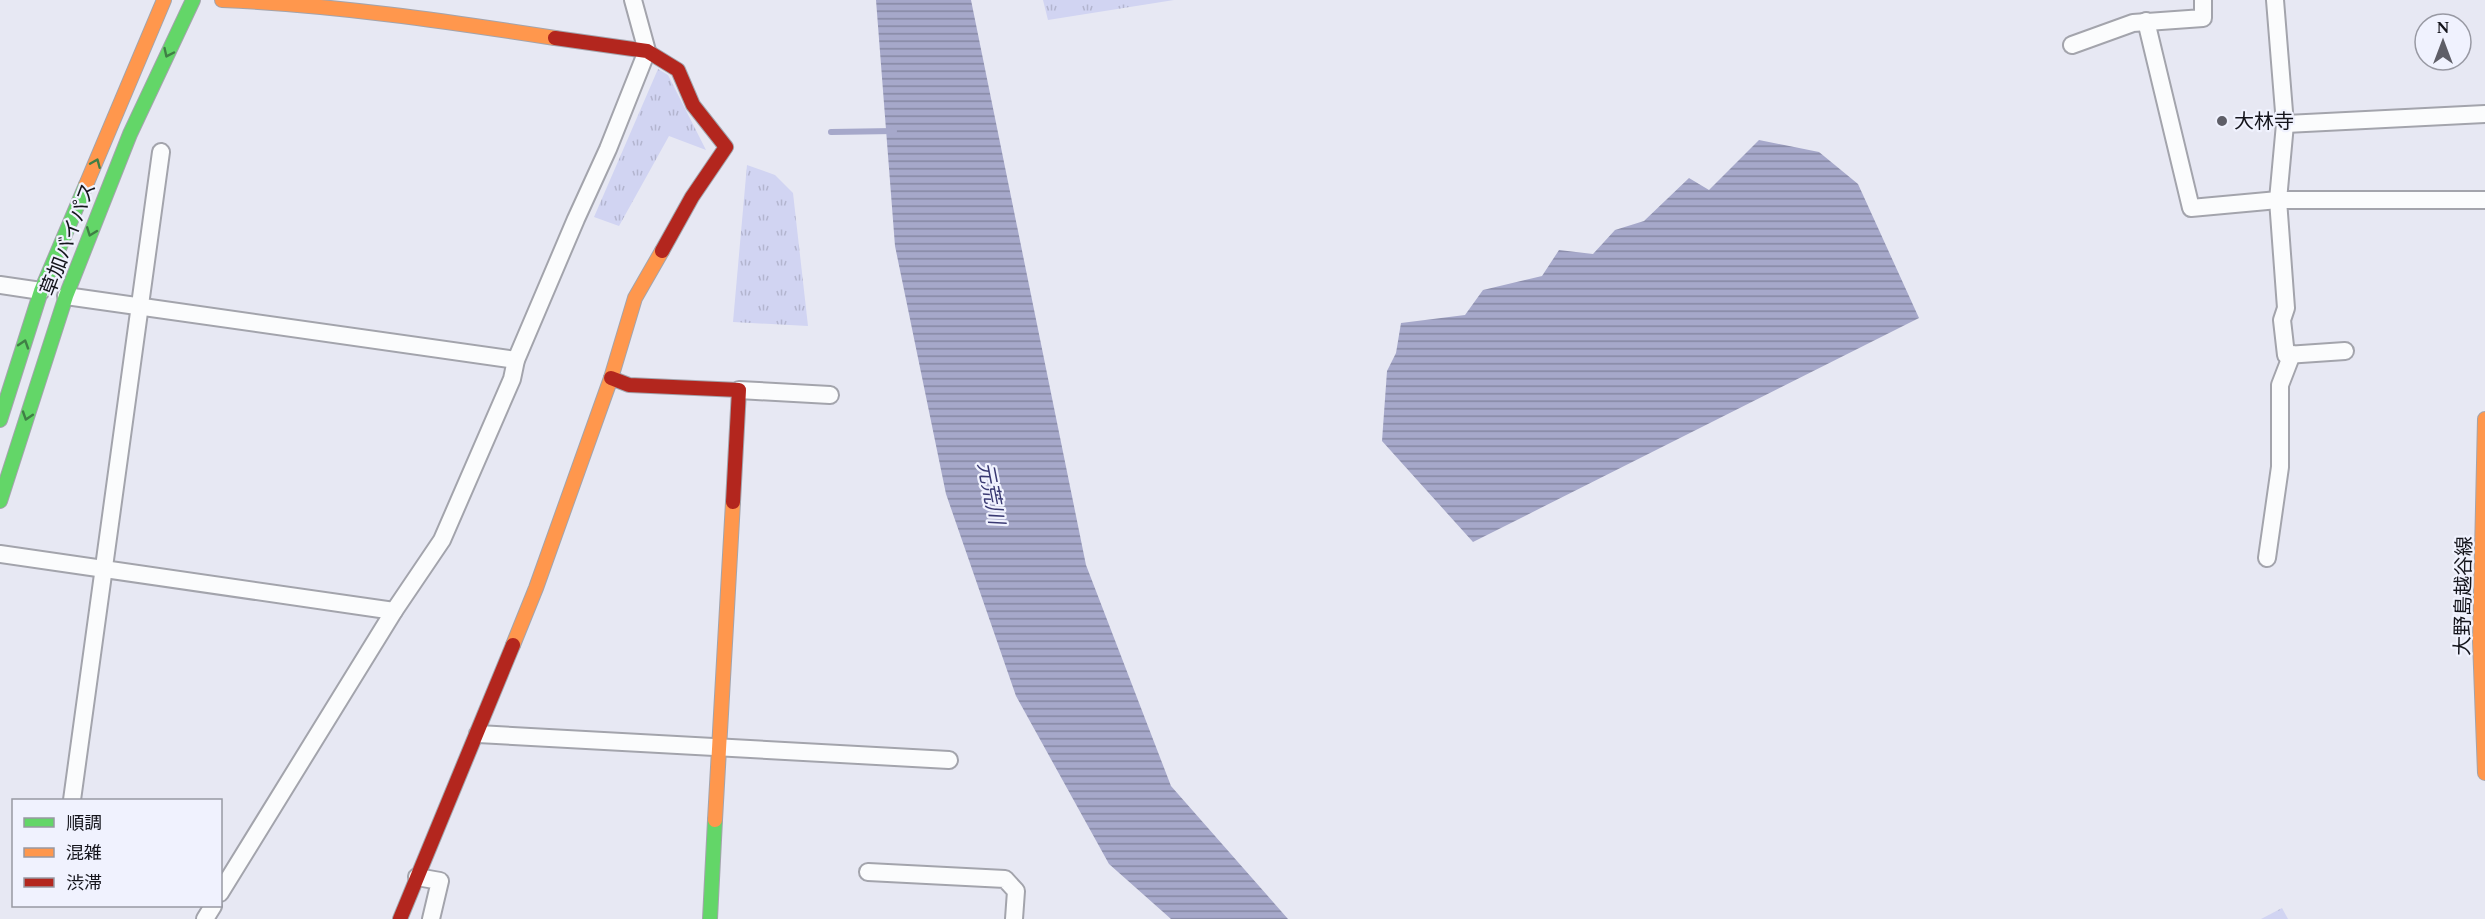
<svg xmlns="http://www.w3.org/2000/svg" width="2485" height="919" font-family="Spectral,'Noto Sans JP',serif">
	<defs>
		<pattern id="grass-tufts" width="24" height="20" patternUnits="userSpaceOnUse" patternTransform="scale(1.5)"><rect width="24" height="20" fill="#d1d4f2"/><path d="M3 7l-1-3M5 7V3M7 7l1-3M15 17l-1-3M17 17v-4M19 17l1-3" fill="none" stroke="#b3b5cf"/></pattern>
		<pattern id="water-rules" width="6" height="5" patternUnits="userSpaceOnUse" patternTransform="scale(1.5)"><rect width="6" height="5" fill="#a6a8ca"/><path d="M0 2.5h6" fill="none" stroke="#8688a3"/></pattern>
	</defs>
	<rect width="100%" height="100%" fill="#e7e8f3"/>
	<g fill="url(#grass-tufts)">
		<polygon points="1043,0 1174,0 1048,20"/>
		<polygon points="658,69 668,75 706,150 669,136 619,226 594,217"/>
		<polygon points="747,165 775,175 793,193 808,326 733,322"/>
		<polygon points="2282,908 2288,919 2261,919"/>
	</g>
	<g fill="url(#water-rules)">
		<polygon points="876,0 971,0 1086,565 1171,786 1288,919 1171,919 1109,864 1016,696 946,494 895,246"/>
		<polygon points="1759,140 1819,152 1858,184 1919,318 1473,542 1382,441 1387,371 1396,353 1401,323 1465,315 1483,290 1542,276 1559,250 1593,254 1615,230 1644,221 1689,178 1709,190"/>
	</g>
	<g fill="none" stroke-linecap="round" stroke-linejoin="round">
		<polyline stroke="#a6a8ca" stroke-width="6" points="831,132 894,131"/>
		<defs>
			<g id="street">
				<polyline points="2275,0 2285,124 2278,200 2286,308 2282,320 2286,355 2345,351"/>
				<polyline points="2146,21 2191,208 2278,200 2485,200"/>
				<polyline points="2072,45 2133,23 2203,18 2203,0"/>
				<polyline points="2285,124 2485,114"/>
				<polyline points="0,285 41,291"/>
				<polyline points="66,296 516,360"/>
				<polyline points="739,390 830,395"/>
				<polyline points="0,554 394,611"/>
				<polyline points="2267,558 2280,467 2280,385 2292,354"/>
				<polyline points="478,734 949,760"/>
				<polyline points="72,800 161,152"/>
				<polyline points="868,872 1005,879 1016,891 1014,919"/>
				<polyline points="417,877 440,881 431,919"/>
				<polyline points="220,893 394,611 442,540 512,379 516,360 576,219 608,149 647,51 633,0"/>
				<polyline points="205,919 213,906"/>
			</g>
			<g id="fast">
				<polyline points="0,420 41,291 86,185"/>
				<polyline points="0,501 66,296 130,134 193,0"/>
				<polyline points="710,919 715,820"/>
			</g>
			<g id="slow">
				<path d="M222,0C334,5 445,21 555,38"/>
				<polyline points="86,185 164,0"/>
				<polyline points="2485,419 2480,641 2485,773"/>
				<polyline points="513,645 536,588 611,378 635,298 662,251"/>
				<polyline points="715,820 733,502"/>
			</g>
			<g id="jam">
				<polyline points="555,38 647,51 678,70 693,105 726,147 692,197 662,251"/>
				<polyline points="611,378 629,385 739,390 733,502"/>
				<polyline points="400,919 513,645"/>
			</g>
		</defs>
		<use href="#street" stroke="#a3a4ac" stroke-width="20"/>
		<use href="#fast" stroke="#a3a4ac" stroke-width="16"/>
		<use href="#slow" stroke="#a3a4ac" stroke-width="16"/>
		<use href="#jam" stroke="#a3a4ac" stroke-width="16"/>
		<use href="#street" stroke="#fbfcfd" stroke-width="16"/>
		<use href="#fast" stroke="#63d668" stroke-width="14"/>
		<use href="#slow" stroke="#ff974d" stroke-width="14"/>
		<use href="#jam" stroke="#b3261e" stroke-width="14"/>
	</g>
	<defs><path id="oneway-chevron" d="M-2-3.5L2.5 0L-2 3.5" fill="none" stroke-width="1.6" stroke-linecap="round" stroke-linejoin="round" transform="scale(1.5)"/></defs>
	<g stroke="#3f7f45">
		<use href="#oneway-chevron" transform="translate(168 53) rotate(115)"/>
		<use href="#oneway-chevron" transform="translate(96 163) rotate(-67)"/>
		<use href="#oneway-chevron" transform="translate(91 232) rotate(111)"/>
		<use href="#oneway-chevron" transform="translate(24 344) rotate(-72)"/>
		<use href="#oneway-chevron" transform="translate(27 416) rotate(108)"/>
	</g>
	<circle fill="#5e5e67" stroke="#f0f2fe" stroke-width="2" cx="2222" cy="121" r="6"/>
	<g text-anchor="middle" stroke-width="4.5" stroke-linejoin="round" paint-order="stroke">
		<g font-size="20" fill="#14141b" stroke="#f0f2fe" text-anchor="start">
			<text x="2234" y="128">大林寺</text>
		</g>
		<g font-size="20" fill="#14141b" stroke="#f0f2fe">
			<text transform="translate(68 239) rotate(-69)" y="7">草加バイパス</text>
			<text transform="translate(2463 596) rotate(-89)" y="7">大野島越谷線</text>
		</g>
		<g font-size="21" font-style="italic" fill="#393972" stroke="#f0f2fe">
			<text transform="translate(991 493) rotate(79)" y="7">元荒川</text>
		</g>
	</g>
	<rect x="12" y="799" width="210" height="108" fill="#f0f2fe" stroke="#9899a3" stroke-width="1.5"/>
	<rect x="24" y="818" width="30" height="9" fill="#63d668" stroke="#9899a3" stroke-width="1.5"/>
	<text x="66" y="829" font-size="18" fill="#14141b">順調</text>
	<rect x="24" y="848" width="30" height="9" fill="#ff974d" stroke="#9899a3" stroke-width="1.5"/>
	<text x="66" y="859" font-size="18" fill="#14141b">混雑</text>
	<rect x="24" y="878" width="30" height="9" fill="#b3261e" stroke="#9899a3" stroke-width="1.5"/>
	<text x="66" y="889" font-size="18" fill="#14141b">渋滞</text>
	<g transform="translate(2443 42)"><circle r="28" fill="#f0f2fe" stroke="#9899a3" stroke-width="1.5"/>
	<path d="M0-4.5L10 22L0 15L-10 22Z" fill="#5e5e67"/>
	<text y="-9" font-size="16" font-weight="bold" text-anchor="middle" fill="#14141b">N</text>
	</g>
</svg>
